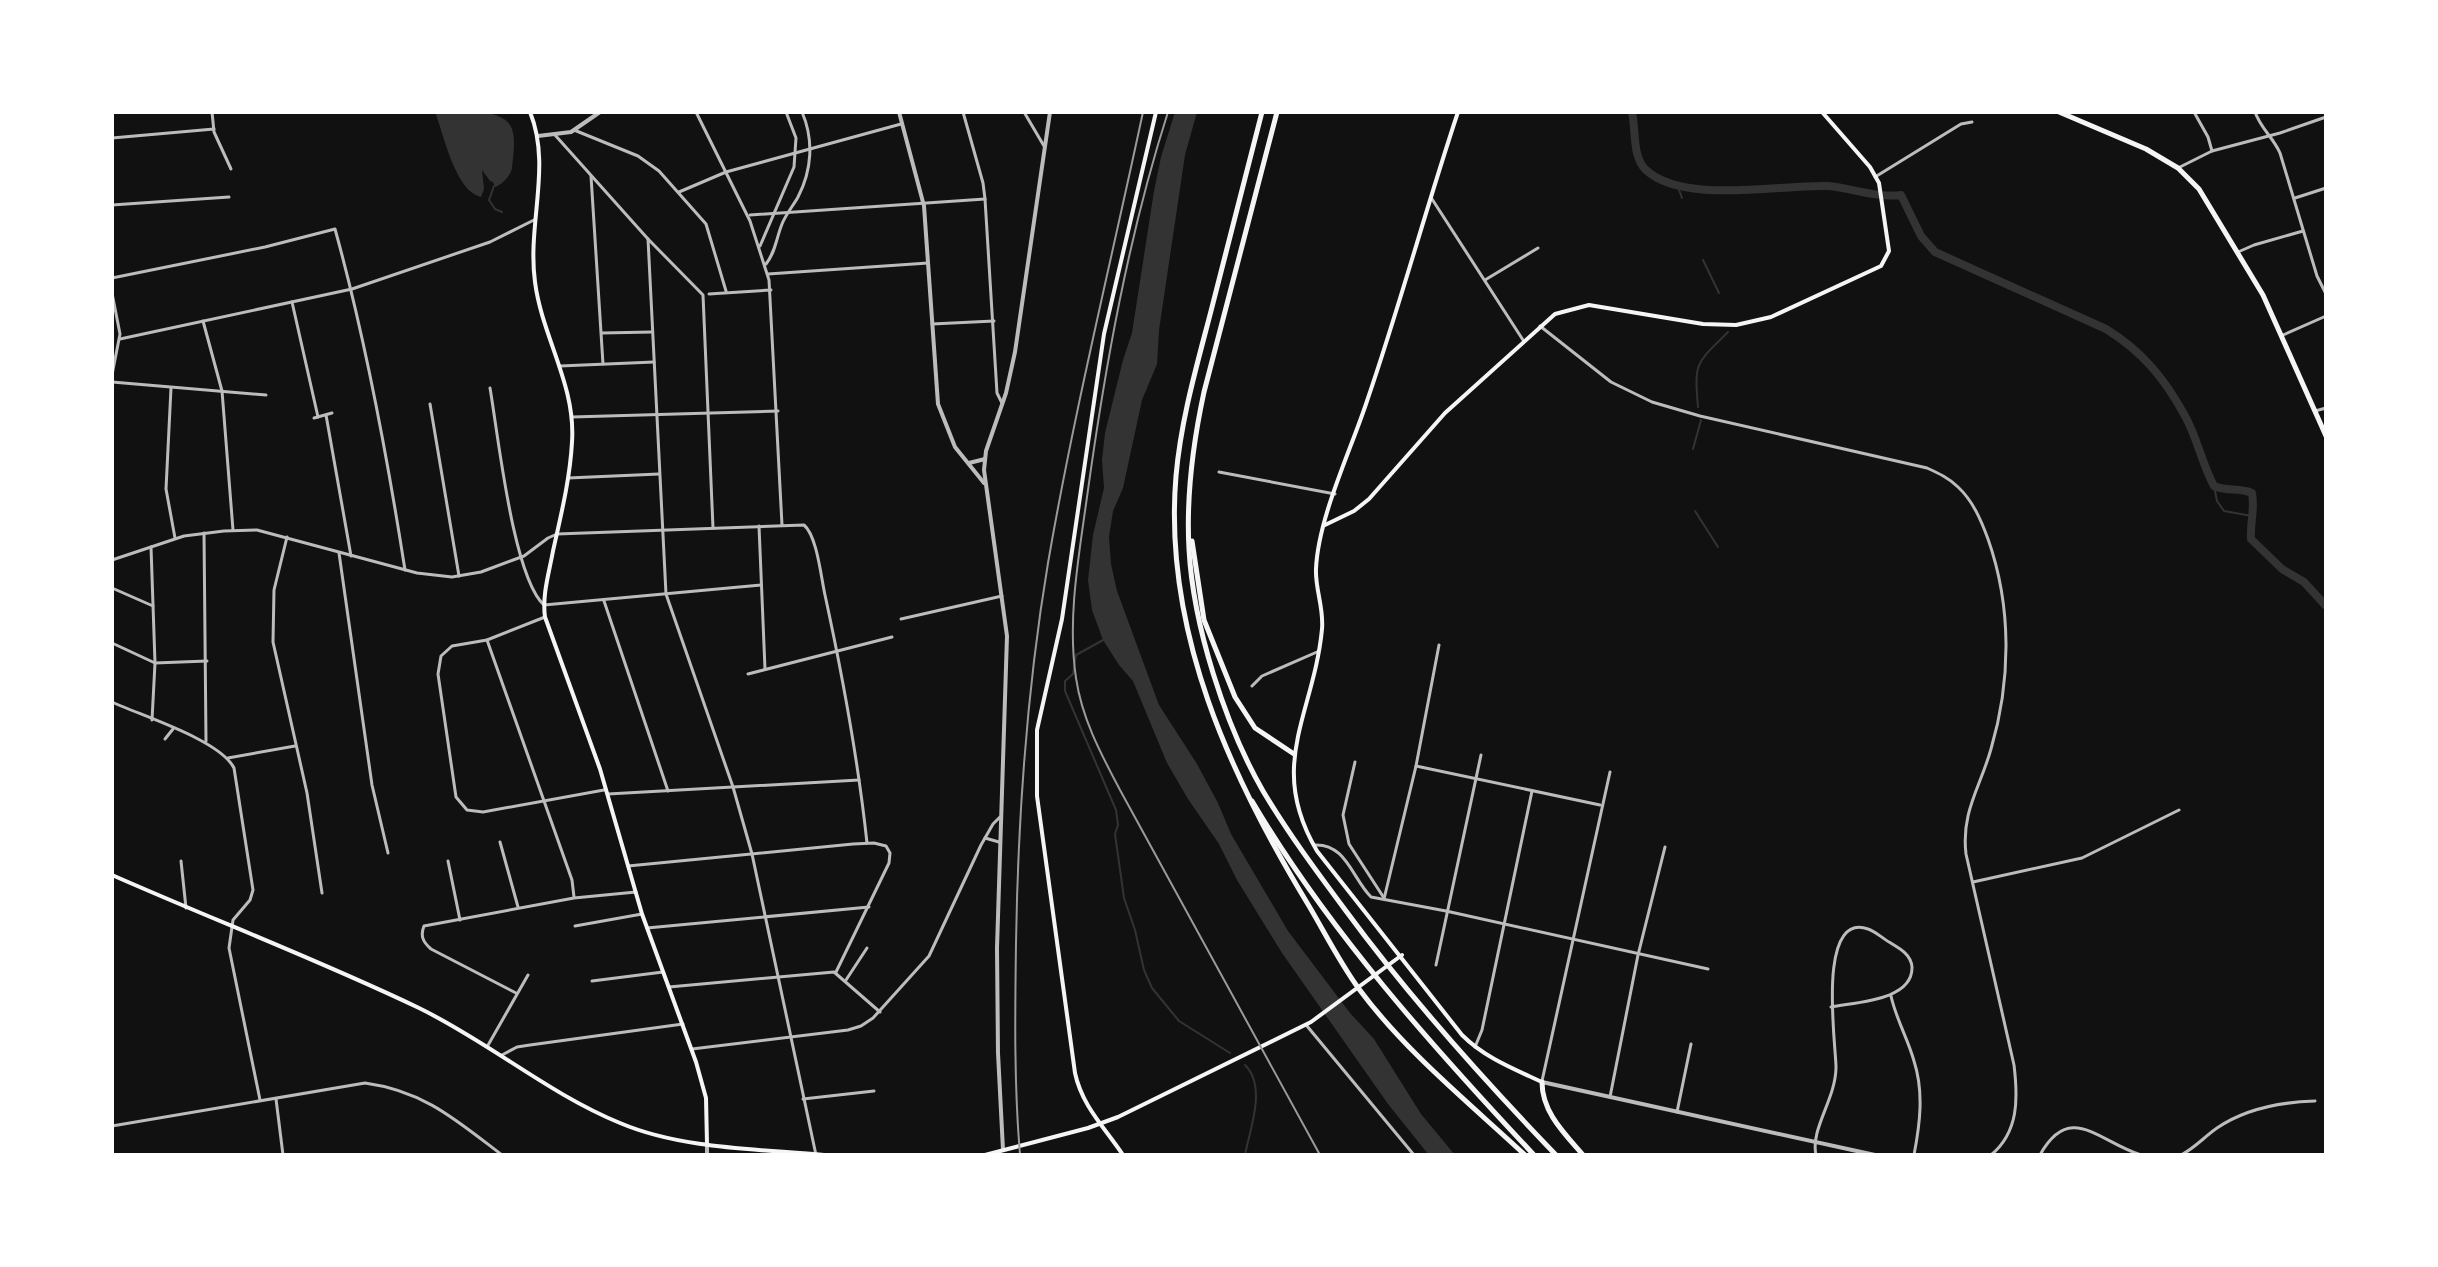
<svg xmlns="http://www.w3.org/2000/svg" width="2438" height="1267" font-family="Mulish,sans-serif">
	<rect width="100%" height="100%" fill="#111"/>
	<g fill="#333">
		<path d="M435,112C455,112 504,106 512,129C516,141 513,156 512,168C511,175 502,185 495,187L493,182L490,181L482,170L484,189L481,197C455,191 444,135 435,112Z"/>
		<polygon points="1175,112 1197,112 1185,155 1159,330 1157,364 1142,400 1123,488 1113,511 1109,537 1111,564 1117,591 1159,705 1197,764 1218,803 1231,834 1288,931 1350,1013 1374,1039 1421,1114 1455,1155 1429,1155 1424,1149 1388,1104 1282,953 1237,880 1219,844 1188,799 1167,763 1133,681 1119,665 1103,640 1092,610 1088,580 1093,535 1104,488 1102,460 1105,433 1123,360 1132,333 1154,191 1161,157"/>
	</g>
	<g fill="none" stroke-linecap="round" stroke-linejoin="round">
		<g stroke="#333" stroke-width="2">
			<polyline points="494,186 489,200 495,209 502,212"/>
			<polyline points="1678,187 1682,198"/>
			<polyline points="1703,260 1719,293"/>
			<path d="M1698,407C1694,361 1696,364 1728,332"/>
			<polyline points="1693,449 1701,420"/>
			<polyline points="2214,486 2217,501 2224,511 2252,516"/>
			<polyline points="1695,511 1718,547"/>
			<polyline points="1105,639 1076,655 1073,674 1065,681 1065,691 1116,810 1118,825 1115,834 1124,898 1135,930 1144,970 1152,988 1179,1021 1230,1053"/>
			<path d="M1245,1065C1267,1087 1250,1128 1245,1155"/>
		</g>
		<path stroke="#333" stroke-width="8" d="M1632,112C1636,130 1632,157 1646,170C1684,205 1780,184 1828,186C1852,188 1876,198 1901,195L1921,236L1935,252L2106,329C2142,351 2165,379 2185,416C2197,437 2202,464 2214,486C2228,492 2238,487 2252,493C2255,509 2250,523 2251,539L2282,569L2304,582L2326,606"/>
		<g stroke="#bcbcbc" stroke-width="3">
			<polyline points="212,112 214,132 231,169"/>
			<polyline points="696,112 750,221 769,280 782,525"/>
			<polyline points="963,112 983,183 985,199 997,393 1002,403"/>
			<polyline points="1024,112 1044,146"/>
			<polyline points="2194,112 2208,137 2212,151"/>
			<path d="M2255,112C2261,129 2273,137 2280,153L2317,276L2326,294"/>
			<polyline points="574,130 638,156 659,171 706,224 726,291"/>
			<polyline points="555,135 648,239 703,295 713,528"/>
			<polyline points="112,138 214,129"/>
			<polyline points="2178,168 2212,151 2280,133 2326,117"/>
			<polyline points="591,176 603,364"/>
			<polyline points="1875,177 1961,124 1972,122"/>
			<polyline points="679,192 726,172 901,124"/>
			<polyline points="2295,198 2326,188"/>
			<polyline points="1432,199 1523,340"/>
			<polyline points="112,205 229,197"/>
			<polyline points="750,215 985,199"/>
			<polyline points="648,239 666,594 733,787 752,854 816,1155"/>
			<polyline points="760,246 794,167 796,138 786,112"/>
			<polyline points="2238,252 2254,245 2303,231"/>
			<path d="M766,264C776,251 776,239 782,224C786,214 793,206 798,197C812,170 814,140 802,112"/>
			<polyline points="768,274 928,263"/>
			<path d="M112,278L265,247L335,229C366,341 387,455 405,570"/>
			<polyline points="1485,280 1538,248"/>
			<polyline points="112,293 120,334 112,375"/>
			<polyline points="709,294 771,290"/>
			<polyline points="292,302 318,417"/>
			<polyline points="203,321 222,391 233,530"/>
			<polyline points="932,324 994,321"/>
			<path d="M1540,326L1611,382L1652,402L1700,416L1927,468C1938,473 1949,478 1958,487C1973,501 1981,520 1988,539C2012,607 2011,681 1991,749C1980,788 1961,812 1966,854L2014,1065C2018,1098 2019,1132 1991,1155"/>
			<polyline points="602,333 652,332"/>
			<polyline points="2283,335 2326,316"/>
			<polyline points="120,339 352,289 490,242 534,220"/>
			<polyline points="560,366 654,362"/>
			<polyline points="112,382 266,395"/>
			<polyline points="171,388 166,489 175,538"/>
			<path d="M490,388C498,434 513,577 544,605L761,585"/>
			<polyline points="430,404 459,576"/>
			<polyline points="2315,411 2326,408"/>
			<polyline points="326,415 351,556"/>
			<polyline points="572,417 778,411"/>
			<polyline points="314,418 332,413"/>
			<polyline points="1219,472 1335,494"/>
			<polyline points="568,478 659,474"/>
			<polyline points="759,526 765,669"/>
			<polyline points="204,533 206,741"/>
			<polyline points="287,537 274,590 273,642 307,793 322,893"/>
			<polyline points="151,547 155,663 152,720"/>
			<polyline points="339,553 372,785 388,853"/>
			<path d="M112,560L184,536L224,531L257,530L417,573L452,577L481,572L524,556L548,538L557,534L804,525C817,536 821,577 825,595C843,678 858,759 867,843"/>
			<polyline points="112,588 153,606"/>
			<polyline points="604,601 668,791"/>
			<polyline points="545,617 487,640 452,646 441,656 438,674 456,797 467,810 483,812 604,790"/>
			<polyline points="901,619 1002,596"/>
			<polyline points="487,640 572,880 574,897"/>
			<polyline points="112,643 155,663 207,661"/>
			<polyline points="748,674 892,637"/>
			<polyline points="1252,686 1262,676 1317,652"/>
			<path d="M112,702C142,716 220,740 234,768L253,890L250,900L233,920L229,948L260,1100"/>
			<polyline points="165,739 173,729"/>
			<polyline points="228,758 295,746"/>
			<polyline points="1355,762 1343,815 1349,844 1384,898"/>
			<polyline points="1416,766 1600,805"/>
			<polyline points="608,794 859,780"/>
			<polyline points="985,838 999,842"/>
			<polyline points="500,842 518,907"/>
			<path d="M1314,845C1346,843 1352,878 1371,897L1446,911L1708,969"/>
			<polyline points="181,861 186,908"/>
			<polyline points="448,861 460,920"/>
			<polyline points="628,866 853,844 874,843 886,846 890,853 889,863 836,972"/>
			<polyline points="1973,882 2082,858 2179,810"/>
			<polyline points="1384,899 1416,766 1439,645"/>
			<polyline points="575,926 642,914"/>
			<polyline points="647,928 869,907"/>
			<polyline points="1436,965 1481,755"/>
			<polyline points="846,980 867,948"/>
			<polyline points="592,981 663,972"/>
			<polyline points="669,987 834,972 880,1012"/>
			<path d="M516,993L431,949C423,942 420,936 424,926L574,898L636,892"/>
			<path d="M1891,996C1896,1019 1908,1039 1914,1061C1924,1092 1920,1124 1914,1155"/>
			<polyline points="1307,1026 1414,1155"/>
			<polyline points="487,1047 528,975"/>
			<polyline points="1475,1047 1482,1030 1532,791"/>
			<polyline points="692,1049 848,1030 861,1026 873,1018 929,956 981,845 993,824 1000,817"/>
			<polyline points="502,1055 517,1047 530,1045 683,1024"/>
			<polyline points="1542,1081 1610,772"/>
			<polyline points="1610,1097 1638,955 1665,847"/>
			<polyline points="276,1099 283,1155"/>
			<polyline points="803,1099 874,1091"/>
			<polyline points="1677,1112 1691,1044"/>
			<path d="M112,1126L365,1083C424,1091 456,1120 502,1155"/>
			<path d="M1816,1155C1810,1129 1836,1099 1836,1067C1836,1046 1816,911 1868,929C1875,931 1882,938 1889,942C1899,948 1911,954 1912,967C1913,1001 1855,1002 1831,1007"/>
			<path d="M2040,1155C2070,1101 2099,1142 2141,1155"/>
			<path d="M2181,1155C2195,1148 2204,1137 2217,1128C2245,1109 2282,1102 2315,1101"/>
		</g>
		<g stroke="#bcbcbc" stroke-width="4">
			<polyline points="899,112 924,206 938,404 955,447 984,483"/>
			<polyline points="538,136 571,132 600,112"/>
			<polyline points="969,463 985,459"/>
			<polyline points="1542,1082 1875,1155"/>
			<polyline points="707,1144 707,1155"/>
			<polyline points="1003,1150 998,1053 997,948 1007,636 984,470 986,451 1006,393 1015,352 1050,112"/>
		</g>
		<g stroke="#f5f5f5" stroke-width="4">
			<path d="M530,112C552,166 527,224 535,282C542,337 576,385 572,442C570,479 561,515 553,551C549,573 542,595 545,617L600,769L642,914L696,1062L706,1098L707,1144"/>
			<path d="M1458,112C1426,208 1400,305 1367,401C1351,450 1318,518 1316,569C1315,589 1324,608 1322,629C1314,714 1266,765 1317,851L1462,1035C1485,1058 1514,1069 1542,1082"/>
			<polyline points="1325,525 1354,511 1369,499 1445,413 1555,314 1589,305 1703,324 1736,325 1771,317 1881,266 1889,251 1879,183 1870,167 1822,112"/>
			<path d="M112,875C214,920 319,960 419,1008C489,1042 549,1094 620,1123C681,1149 758,1149 824,1155"/>
			<polyline points="985,1155 1088,1128 1118,1117 1311,1022 1402,955"/>
			<path d="M1123,1155C1105,1128 1082,1106 1075,1073L1037,796V730L1062,619L1104,334L1156,112"/>
		</g>
		<polyline stroke="#f5f5f5" stroke-width="5" points="2059,112 2146,149 2178,168 2199,189 2263,295 2326,436"/>
		<g stroke="#f5f5f5" stroke-width="5">
			<path d="M1262,112C1245,178 1228,244 1211,311C1197,365 1181,419 1176,476C1163,631 1230,776 1309,906C1325,933 1340,963 1359,989C1405,1051 1468,1102 1525,1155"/>
			<path d="M1277,112L1204,392C1193,443 1186,496 1189,549C1193,625 1225,725 1263,791C1288,833 1317,872 1346,911C1410,998 1481,1077 1556,1155"/>
			<polyline points="1192,541 1204,620 1235,697 1255,728 1294,754"/>
			<path d="M1252,801C1328,930 1432,1046 1534,1155"/>
			<path d="M1542,1082C1542,1112 1564,1133 1583,1155"/>
		</g>
		<g stroke="#9a9a9a" stroke-width="2">
			<path d="M1168,112C1128,237 1105,367 1087,497C1079,555 1067,619 1076,678C1082,719 1101,754 1120,790L1320,1155"/>
			<path d="M1020,1155C1014,1084 1015,1014 1016,943C1018,816 1027,688 1048,563C1074,412 1111,262 1143,112"/>
		</g>
	</g>
	<rect width="2438" height="1267" fill="none" stroke="#ffffff" stroke-width="228"/>
</svg>
